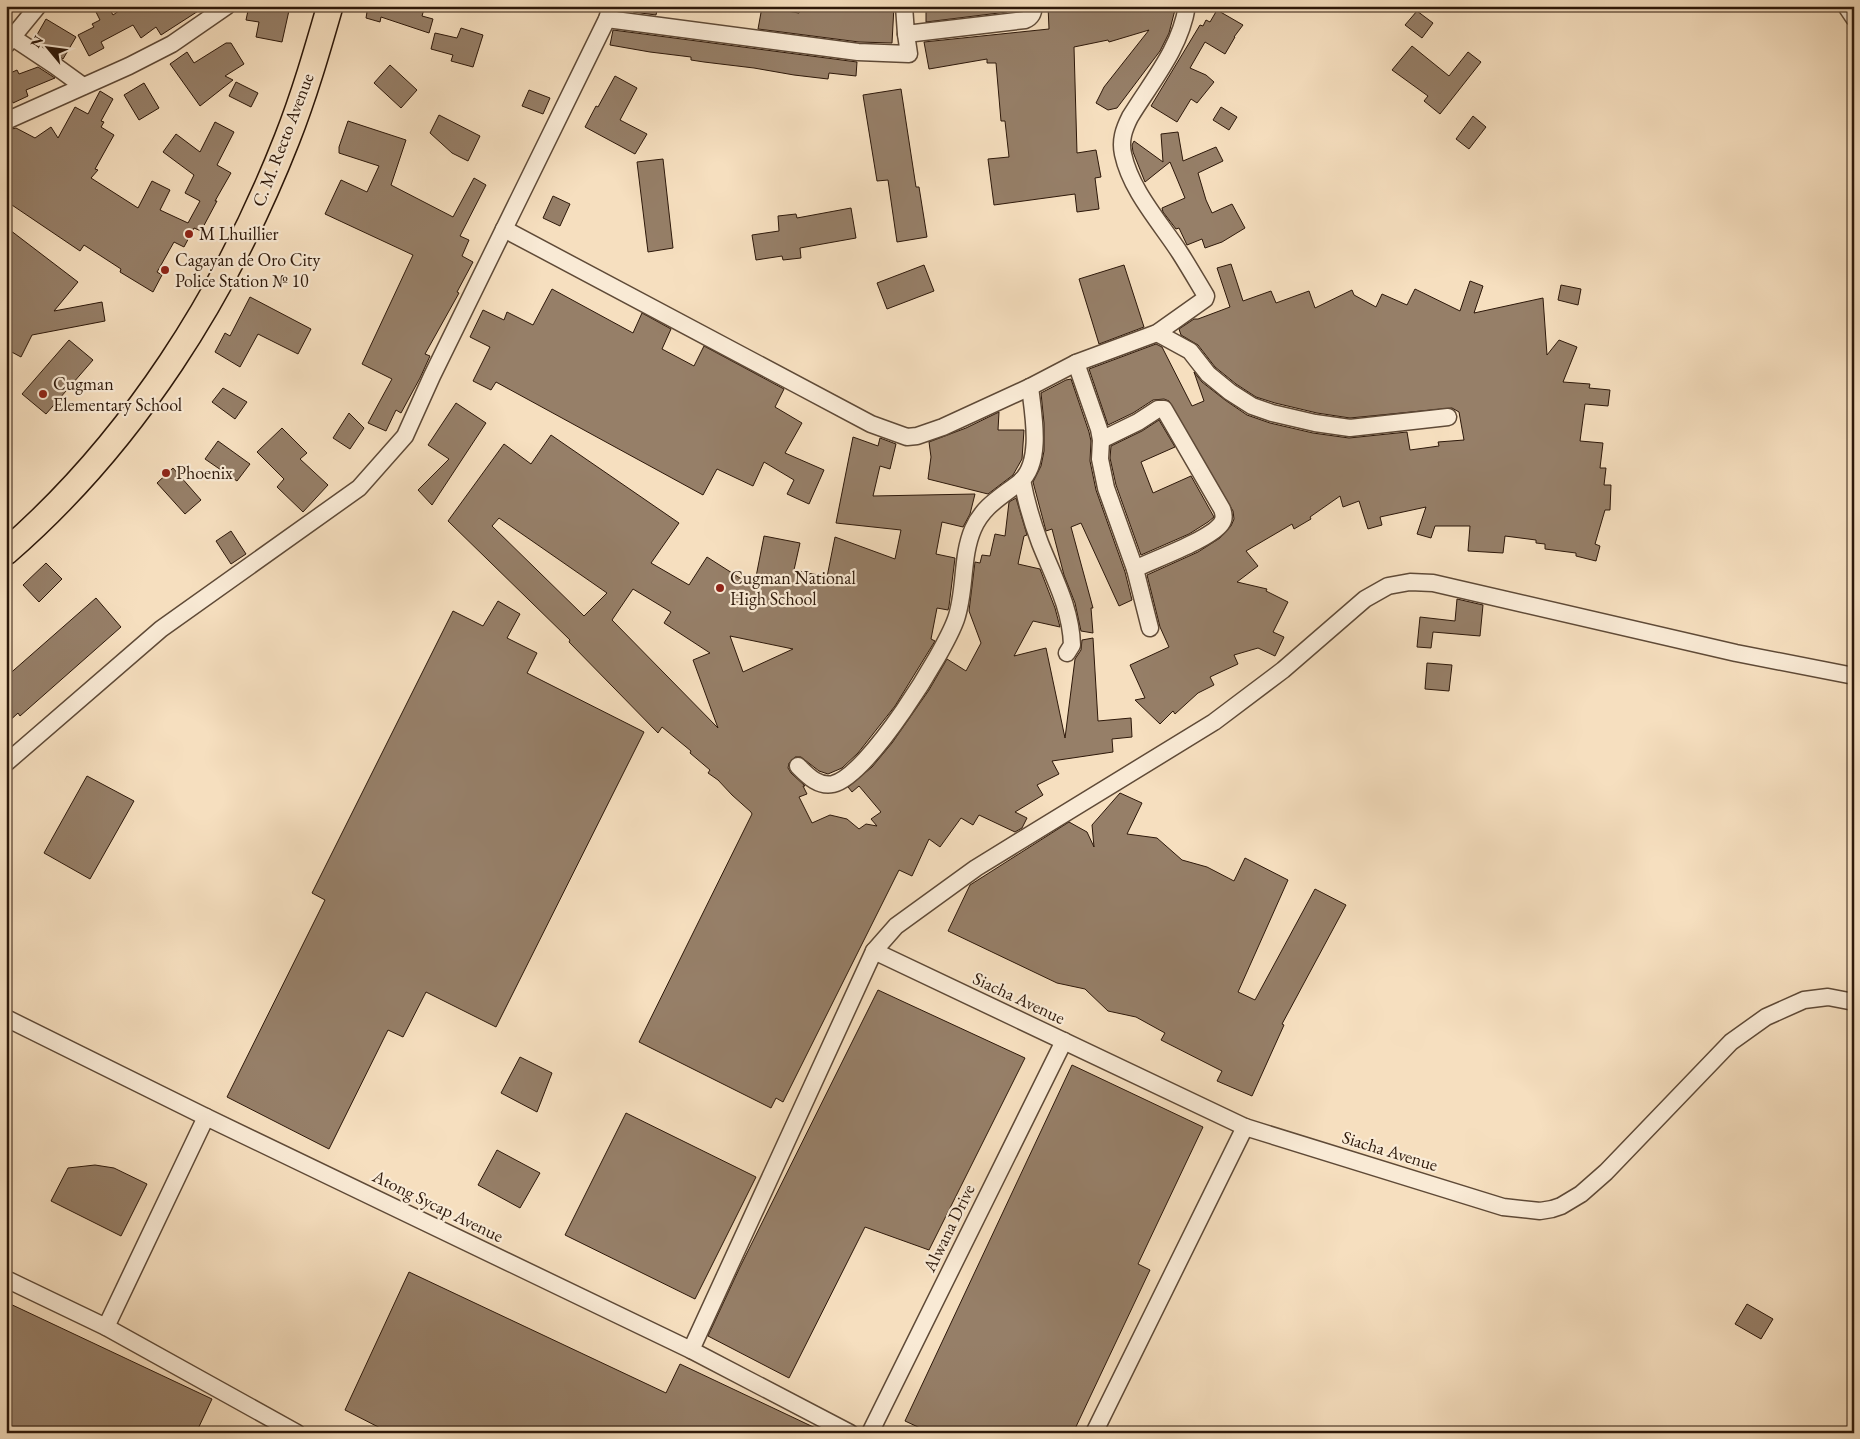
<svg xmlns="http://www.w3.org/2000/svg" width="1860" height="1439" font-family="'EB Garamond',serif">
	<rect width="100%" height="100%" fill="#f6dfbf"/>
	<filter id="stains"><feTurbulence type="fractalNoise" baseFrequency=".004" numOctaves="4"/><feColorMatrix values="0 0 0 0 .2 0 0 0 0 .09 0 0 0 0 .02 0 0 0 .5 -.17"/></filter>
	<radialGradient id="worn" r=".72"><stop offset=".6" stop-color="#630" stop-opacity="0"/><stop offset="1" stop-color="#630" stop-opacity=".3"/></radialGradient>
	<g fill="#967f68" stroke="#2d180a" fill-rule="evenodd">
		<polygon points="93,6 108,6 113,15 126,6 206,6 161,35 156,27 141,38 133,25 101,42 104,48 89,56 78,35 94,27 92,24 100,20"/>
		<polygon points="249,6 290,6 282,42 256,37 259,22 246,20"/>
		<polygon points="358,6 425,6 422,16 433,19 429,33 381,17 380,22 366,18 367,12 357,9"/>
		<polygon points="634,6 658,6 656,15 633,12"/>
		<polygon points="801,6 894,6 892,43 859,42 758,29 762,7 799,13"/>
		<polygon points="926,6 1007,6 1007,12 926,22"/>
		<polygon points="1048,6 1176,6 1169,33 1160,51 1117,108 1108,110 1096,103 1104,87 1149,30 1109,42 1108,40 1074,47 1077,153 1096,150 1101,177 1095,178 1099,209 1077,212 1075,194 994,205 988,159 1009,157 1005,121 1001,121 996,63 987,63 987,59 929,69 924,42 1049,29"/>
		<polygon points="1217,10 1243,25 1234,37 1235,37 1225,54 1205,42 1190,68 1206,75 1214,82 1197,103 1191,99 1177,122 1151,106 1200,25 1203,26 1206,20 1210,22"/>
		<polygon points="1417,11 1433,23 1422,38 1405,25"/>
		<polygon points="46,19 76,37 63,59 34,40"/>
		<polygon points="461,28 483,35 473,67 451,61 453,55 431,49 435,33 457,38"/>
		<polygon points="613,30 857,62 856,76 829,73 828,79 794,75 754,68 704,62 691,60 691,57 650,52 610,45"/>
		<polygon points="226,43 231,43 244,64 225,76 233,80 200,106 170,64 187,52 194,63"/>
		<polygon points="1412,46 1449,76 1468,52 1481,62 1440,114 1424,101 1428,96 1392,70"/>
		<polygon points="390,65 417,90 401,108 374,83"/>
		<polygon points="38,67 55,78 26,90 28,96 13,103 6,88 6,75 17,70 19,74"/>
		<polygon points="615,76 637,88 620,120 647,134 635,154 585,127 596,106 598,107"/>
		<polygon points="236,82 258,93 251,107 229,96"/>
		<polygon points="144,83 159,108 139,120 124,95"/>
		<polygon points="901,89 916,187 919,187 927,237 897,242 888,180 877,181 863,95"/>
		<polygon points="529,90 550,98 543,114 522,106"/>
		<polygon points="100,91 113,99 101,121 104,122 101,127 114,135 95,169 98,170 91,178 138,208 152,181 170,190 160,210 188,223 200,201 185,193 194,175 163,152 176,134 200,152 215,122 234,132 217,165 231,173 215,201 217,201 201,231 194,228 184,247 174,242 157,272 162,275 153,292 120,272 121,269 84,245 80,251 6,201 6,135 8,130 16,128 35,138 51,127 58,138 75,107 88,114"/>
		<polygon points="1221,107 1237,117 1229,130 1213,120"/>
		<polygon points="439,115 480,136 468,161 452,153 430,133"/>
		<polygon points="1473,116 1486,127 1469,149 1456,139"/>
		<polygon points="348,121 406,140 391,185 453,217 474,178 486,185 460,236 469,240 462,256 473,262 457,292 459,293 425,354 430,356 420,378 401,413 396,410 386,431 368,423 392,379 362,364 413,255 325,214 341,180 367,192 379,166 339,153 339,147"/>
		<polygon points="1178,132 1183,161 1216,147 1223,161 1198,173 1206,200 1212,213 1232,204 1245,228 1222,242 1205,248 1202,239 1187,245 1179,228 1176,229 1163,212 1162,208 1185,198 1170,162 1145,182 1133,152 1132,145 1134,141 1163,162 1161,134"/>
		<polygon points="663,159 673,248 648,252 637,162"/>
		<polygon points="553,196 570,204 560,226 543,218"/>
		<polygon points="851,208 856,238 800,248 801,258 783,260 782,256 756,260 752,235 779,231 778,216 796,214 797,218"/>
		<polygon points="6,227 78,282 54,311 102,302 105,321 32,335 21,357 6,349"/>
		<polygon points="1231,264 1243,301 1271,291 1276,303 1309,291 1315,308 1352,290 1354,295 1376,307 1382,294 1407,305 1415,289 1460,311 1470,281 1483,286 1474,313 1543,298 1547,355 1559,340 1577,347 1563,382 1590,384 1589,388 1610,390 1608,406 1585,404 1580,441 1603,443 1600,468 1606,468 1604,485 1611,485 1610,510 1605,510 1595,544 1600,546 1596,561 1576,556 1576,553 1545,549 1545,544 1536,543 1536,540 1505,536 1503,553 1468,551 1470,526 1435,526 1431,538 1417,534 1426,507 1380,517 1382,525 1368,529 1359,501 1343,507 1340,496 1310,517 1311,519 1294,529 1292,524 1246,551 1258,566 1237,582 1267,589 1266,591 1288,602 1273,632 1284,637 1275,656 1258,648 1234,655 1238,664 1210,677 1214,685 1198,693 1175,714 1173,711 1160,724 1135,700 1145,698 1130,665 1169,647 1160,627 1147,575 1198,552 1220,538 1231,526 1234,519 1233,511 1169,401 1164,399 1153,400 1133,413 1108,425 1089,369 1156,344 1162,347 1192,406 1204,401 1194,372 1202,382 1225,400 1247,415 1270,423 1313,433 1349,438 1407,432 1410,450 1439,446 1438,442 1464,440 1459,412 1452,408 1350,418 1317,413 1275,403 1256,397 1236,384 1215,367 1198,345 1181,335 1179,329 1194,319 1198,319 1230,307 1217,268"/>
		<polygon points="924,265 934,291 887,309 877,283"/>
		<polygon points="1124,265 1144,327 1099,344 1079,279"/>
		<polygon points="1561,285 1581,289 1578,305 1558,300"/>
		<polygon points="552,289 633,333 642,313 671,329 662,349 694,366 704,346 784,389 775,407 802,423 785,453 824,470 809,504 787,494 794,480 764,462 753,486 717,469 703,495 496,382 491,390 473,381 490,347 470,337 483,310 504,320 507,312 533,325"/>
		<polygon points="250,297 311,329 298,354 258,334 240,367 215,352 225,333 230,336"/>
		<polygon points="69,340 93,360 46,414 22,394"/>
		<polygon points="1071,379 1089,432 1091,441 1090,461 1096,490 1125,572 1132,600 1119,606 1081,523 1071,527 1093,608 1091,608 1093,633 1081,631 1075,603 1064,575 1052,529 1046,531 1033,482 1041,466 1044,451 1044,423 1041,393 1066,380"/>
		<polygon points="223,388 247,402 235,419 212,402"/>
		<polygon points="456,403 486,423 432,505 418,490 449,459 428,445"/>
		<polygon points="999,412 998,430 1024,430 1022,459 1013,475 988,494 928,479 931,457 929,442 966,428"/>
		<polygon points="349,413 364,428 350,449 333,438"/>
		<polygon points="1159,420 1175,447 1141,462 1153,493 1191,476 1214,517 1208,522 1189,534 1141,555 1116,485 1110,458 1111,446 1142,431"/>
		<polygon points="282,428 307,453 300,459 328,485 303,512 277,487 284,479 257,452"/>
		<path d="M551,435L679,523L651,563L689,585L707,557L754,587L764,536L800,543L794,570L827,577L835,537L895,559L901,530L836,523L853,437L878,446L880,438L896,444L890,469L880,466L873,496L975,494L970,514L963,527L942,522L936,554L955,558L949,606L948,610L937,608L931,639L935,641L895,706L858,753L842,768L828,774L819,771L801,757H795L789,763L788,768L791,773L805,786H803L807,794L799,797L812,823L830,815L847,819L859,829L866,824L877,826L871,819L881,812L859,786L852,792L848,787L872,767L892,743L929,690L947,659L966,671L981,643L969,611L975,562L980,563L982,555L990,556L995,534L1005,536L1009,502L1016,498L1027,535L1024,536L1018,564L1040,569L1055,608L1060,627L1033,621L1014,656L1046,648L1065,738L1075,659L1081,650L1082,640L1093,638L1098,721L1131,718L1132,737L1112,739L1113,752L1052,761L1059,774L1037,785L1043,795L1015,812L1027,818L1022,828L1015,832L979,815L973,825L961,818L940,847L929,839L912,876L899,870L783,1102L776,1098L771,1108L639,1042L752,814L751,812L732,795L718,780L708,773L710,770L690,753L691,751L662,727L658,733L569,642L570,640L448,521L504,444L531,464ZM499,518L607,593L584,616L492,526ZM633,589L671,612L664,623L710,653L693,660L718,728L612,620ZM730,636L793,649L743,672Z"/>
		<polygon points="218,441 250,464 237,481 205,459"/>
		<polygon points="173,468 201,500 185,514 157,483"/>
		<polygon points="231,531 246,554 231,564 216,541"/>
		<polygon points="46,563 62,579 39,602 23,585"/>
		<polygon points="96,598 121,627 20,716 18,713 6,724 6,677"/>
		<polygon points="1457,599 1483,605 1480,636 1433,632 1431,648 1417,647 1420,617 1455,621"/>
		<polygon points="498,601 520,614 507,638 537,653 527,673 644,732 496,1027 426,992 403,1037 388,1030 329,1149 227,1097 325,900 312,893 453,611 483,626"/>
		<polygon points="1427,663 1452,665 1449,691 1425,689"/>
		<polygon points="87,776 134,801 90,879 44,853"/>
		<polygon points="1120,793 1142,803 1127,834 1157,838 1182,860 1207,867 1234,881 1245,858 1288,880 1238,992 1255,1000 1315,889 1346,905 1282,1024 1284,1025 1252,1096 1217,1081 1222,1071 1161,1040 1165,1033 1136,1017 1108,1011 1085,989 1057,983 948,931 970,885 1069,822 1087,832 1094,847 1092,825"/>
		<polygon points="878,990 1025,1058 929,1250 865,1227 789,1378 708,1336 740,1267"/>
		<polygon points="520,1057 552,1073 537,1112 501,1093"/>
		<polygon points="1072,1065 1203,1127 1138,1264 1150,1270 1073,1433 931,1433 905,1421"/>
		<polygon points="626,1113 756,1177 695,1299 565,1235"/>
		<polygon points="497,1150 540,1173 520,1208 478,1185"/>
		<polygon points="95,1165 114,1168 147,1184 121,1236 51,1201 68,1168"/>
		<polygon points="409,1272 666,1393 680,1364 826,1433 390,1433 345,1410"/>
		<polygon points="6,1302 212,1399 196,1433 6,1433"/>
		<polygon points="1747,1304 1773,1319 1761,1339 1735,1324"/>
	</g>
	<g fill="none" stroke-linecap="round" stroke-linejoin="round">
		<defs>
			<g id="minor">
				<path d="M904,6L906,34L1025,20C1032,17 1033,13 1034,6"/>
				<polyline points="1846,6 1854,18"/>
				<polyline points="607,19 858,52 909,54 906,34"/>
				<polyline points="12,37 54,65 83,86"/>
				<polyline points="6,45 38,6"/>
				<polyline points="6,121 129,66 172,44 227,6"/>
				<path d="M504,229L871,424L907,437L917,436L943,427L1030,387L1076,363L1157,333L1205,299L1206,296C1197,281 1189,267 1180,253C1160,222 1131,191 1123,154C1120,140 1124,129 1130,117C1152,81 1180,49 1187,6"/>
				<polyline points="1157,333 1190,351 1208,374 1230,392 1252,406 1272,413 1315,423 1350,428 1448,417"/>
				<polyline points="1076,363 1099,429 1101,440 1100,459 1106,488 1135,569 1150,628"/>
				<path d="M1101,440L1138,422L1158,409H1164L1222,509C1224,514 1225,519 1221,524C1209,540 1155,559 1135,569"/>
				<path d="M1022,480C1026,501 1032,522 1040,543C1053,576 1071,608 1072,645L1067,653"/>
				<polyline points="6,763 161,629 359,488 405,436 432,376 607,19 611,6"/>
				<path d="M798,766C808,776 818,787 833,784C868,776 944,653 956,619C966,590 961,557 973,529C983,506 1001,497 1020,482C1043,462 1033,413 1030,387"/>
				<polyline points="874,951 1245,1127 1503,1207 1540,1211 1552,1209 1561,1206 1581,1194 1606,1172 1731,1042 1766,1017 1804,1000 1828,997 1854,1002"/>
				<polyline points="6,1018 206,1117 691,1350 850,1433"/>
				<polyline points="6,1279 106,1327 297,1433"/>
				<polyline points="106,1327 206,1117"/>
				<polyline points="691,1350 874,951 896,926 976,868 1214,722 1283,670 1365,599 1388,586 1410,582 1433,583 1736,653 1854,676"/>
				<polyline points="870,1433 1064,1041"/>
				<polyline points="1094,1433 1245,1127"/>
			</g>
			<path id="highway" d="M6,552C133,442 226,294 287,139C304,96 317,51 330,6"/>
		</defs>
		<use href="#minor" stroke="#5f4a37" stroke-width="19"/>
		<use href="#highway" stroke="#2d180a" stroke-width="28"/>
		<use href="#minor" stroke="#f9ead5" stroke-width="16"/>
		<use href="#highway" stroke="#f6dfbf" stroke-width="25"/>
	</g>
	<g fill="#8f2418" stroke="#f9ead5" stroke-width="2">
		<circle cx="189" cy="234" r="5"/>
		<circle cx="165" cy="270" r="5"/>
		<circle cx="43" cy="394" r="5"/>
		<circle cx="166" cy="473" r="5"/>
		<circle cx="720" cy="588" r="5"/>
	</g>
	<g text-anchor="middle" stroke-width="4.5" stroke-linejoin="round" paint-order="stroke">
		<g font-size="18" fill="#2d180a" stroke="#f9ead5">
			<text transform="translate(283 140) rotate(-69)" y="6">C. M. Recto Avenue</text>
			<text transform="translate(1019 998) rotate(25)" y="6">Siacha Avenue</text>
			<text transform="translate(1390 1151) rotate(17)" y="6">Siacha Avenue</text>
			<text transform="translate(438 1206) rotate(26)" y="6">Atong Sycap Avenue</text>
			<text transform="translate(949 1228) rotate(-64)" y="6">Alwana Drive</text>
		</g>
		<g font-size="18" fill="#2d180a" stroke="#f9ead5" text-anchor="start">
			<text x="199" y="240">M Lhuillier</text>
			<text x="175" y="266">Cagayan de Oro City<tspan x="175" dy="21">Police Station № 10</tspan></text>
			<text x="53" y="390">Cugman<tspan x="53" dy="21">Elementary School</tspan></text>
			<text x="176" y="479">Phoenix</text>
			<text x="730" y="584">Cugman National<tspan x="730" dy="21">High School</tspan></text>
		</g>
	</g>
	<rect width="1860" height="1439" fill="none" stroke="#f6dfbf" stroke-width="25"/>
	<rect x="8" y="8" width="1845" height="1424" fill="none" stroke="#2d180a" stroke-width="2.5"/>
	<rect x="12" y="12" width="1835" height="1414" fill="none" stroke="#2d180a"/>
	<g transform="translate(48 48) rotate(299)" stroke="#f9ead5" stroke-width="4" paint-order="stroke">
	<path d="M0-4L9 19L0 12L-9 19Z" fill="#2d180a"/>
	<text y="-8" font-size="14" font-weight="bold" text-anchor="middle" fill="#2d180a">N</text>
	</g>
	<rect width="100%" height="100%" filter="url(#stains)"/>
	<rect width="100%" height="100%" fill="url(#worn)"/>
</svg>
